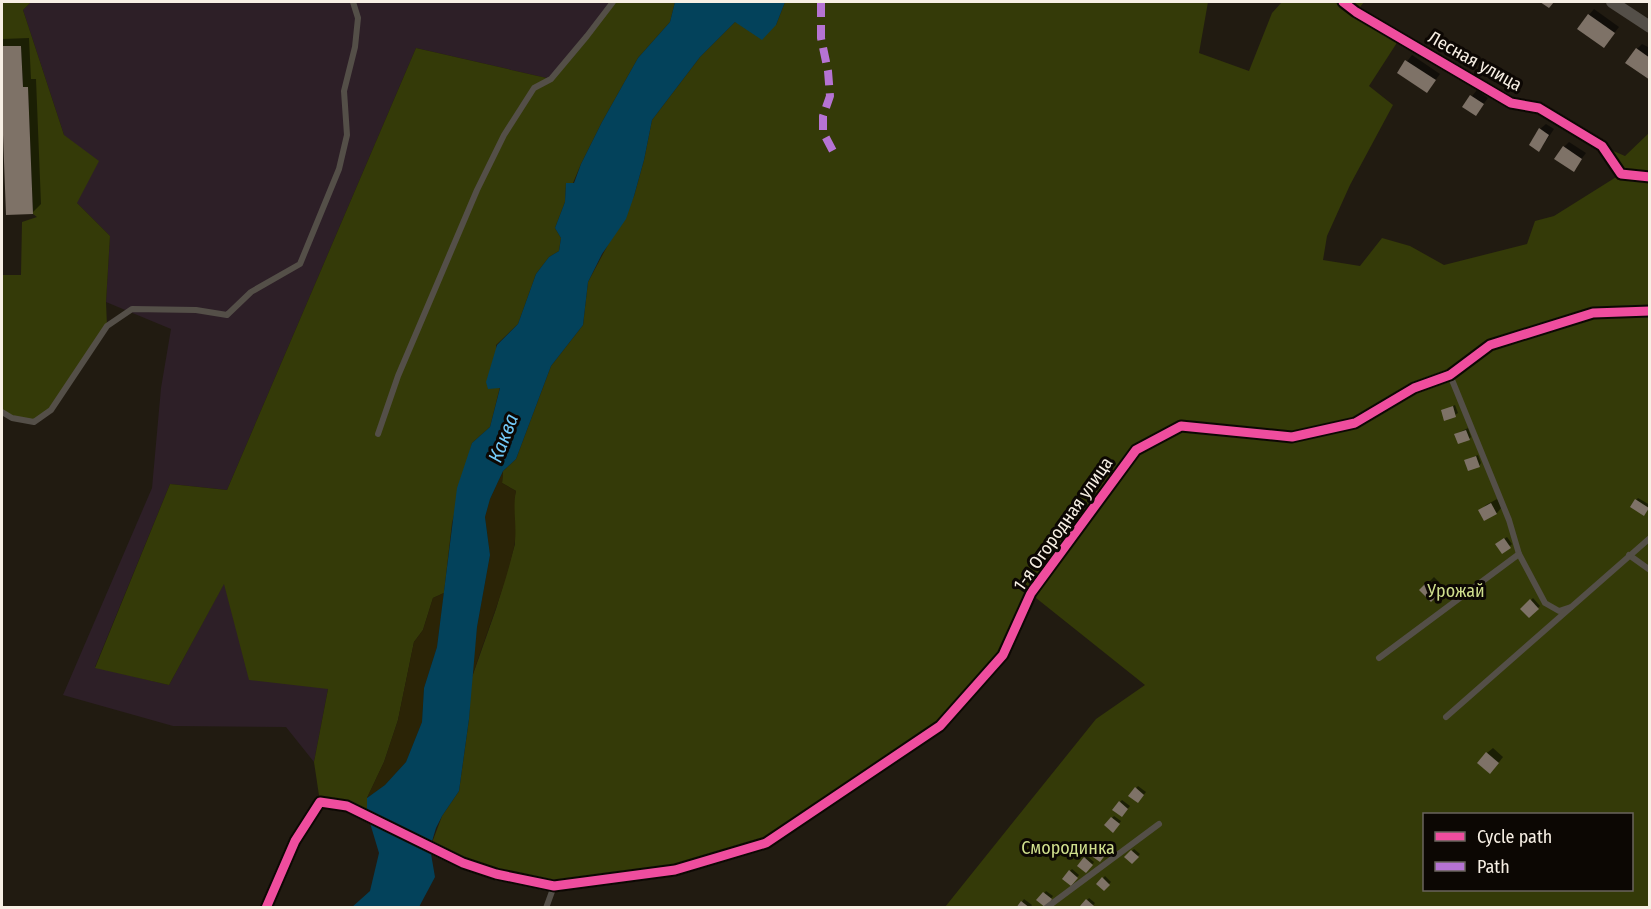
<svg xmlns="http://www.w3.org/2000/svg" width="1651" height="909" font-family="'Fira Sans Condensed',sans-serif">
	<rect width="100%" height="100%" fill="#211b11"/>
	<polygon fill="#2d1f27" points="31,2 613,2 551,79 416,48 227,490 170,484 95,667 169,685 224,583 328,689 314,762 286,727 173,726 63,695 152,488 161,388 171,329 106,302 110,236 77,203 64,135 23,10"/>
	<g fill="#343a08" fill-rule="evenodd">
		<polygon points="2,2 31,2 23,10 64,135 99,161 77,203 110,236 106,302 107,326 51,410 34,422 2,412 2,275 21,275 22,222 37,217 33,214 28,88 23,87 21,46 2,46"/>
		<polygon points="613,2 675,2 670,22 638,58 602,122 581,164 573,183 566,183 565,202 555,228 561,238 559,251 549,257 536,274 518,324 496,345 500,387 490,427 472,443 452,523 444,593 433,598 423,630 414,642 398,720 384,762 367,798 367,813 320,802 314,762 328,689 249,680 224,584 169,685 95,668 170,484 227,490 416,48 551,79"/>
		<path d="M785,2H1208L1199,53L1249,71L1272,13L1282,2H1364L1356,12L1400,38L1369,86L1393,105L1350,185L1327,236L1323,260L1360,266L1382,238L1410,246L1444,265L1527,244L1535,221L1554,216L1621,174L1602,146L1625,156L1649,133V907H945L1096,719L1145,685L1031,594L1003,655L940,726L766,843L675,870L554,886L430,848L442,816L459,791L469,719L471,680L496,609L515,544L513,503L516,491L502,483L503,471L516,459L551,366L583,325L588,282L634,196L644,160L652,120L700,57L735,22L776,25ZM1424,814H1632V890H1424Z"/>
	</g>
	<g fill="#2b2406">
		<path d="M503,471L502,483L516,491C512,509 518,529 514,547C504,592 485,636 471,680L477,627L490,555L485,517L490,499Z"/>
		<polygon points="444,593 437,647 424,688 422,722 406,762 385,785 367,798 384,762 398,720 414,642 423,630 433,598"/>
	</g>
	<polygon fill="#03425b" points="675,2 785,2 776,25 762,40 735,22 700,57 652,120 644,160 634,196 626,219 602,254 588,282 583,325 551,366 516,459 503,471 490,499 485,517 490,555 477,627 469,719 459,791 442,816 436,828 430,848 435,877 419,907 351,908 370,891 379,853 367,813 367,798 385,785 406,762 422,722 424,688 437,647 457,488 472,443 490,427 500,388 488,389 486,382 497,345 518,324 536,274 549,257 559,251 561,238 555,228 565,202 566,183 574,183 581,164 602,122 638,58 670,22"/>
	<g fill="#0007">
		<polygon points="1594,9 1619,27 1604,46 1589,15"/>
		<polygon points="29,38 31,79 36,79 41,204 32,213 4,134 2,134 2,39"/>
		<polygon points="1642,44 1650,48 1650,78 1637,49"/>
		<polygon points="1412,55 1440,74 1427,91 1399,72"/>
		<polygon points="1477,90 1488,98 1476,114 1464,106"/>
		<polygon points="1546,124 1554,129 1544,144 1539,150 1540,129"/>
		<polygon points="1569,142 1586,153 1573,170 1564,147"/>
		<polygon points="1455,405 1458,413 1455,415 1443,411"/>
		<polygon points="1468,428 1471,437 1469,439 1456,434"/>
		<polygon points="1478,455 1481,463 1479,466 1468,459"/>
		<polygon points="1638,498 1650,505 1646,512 1636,500"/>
		<polygon points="1497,499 1502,507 1497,513 1485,519 1480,511 1486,505"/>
		<polygon points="1507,537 1512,544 1510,546 1499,542"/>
		<polygon points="1434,577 1444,587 1431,600 1421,590"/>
		<polygon points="1533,598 1540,606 1529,616 1522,609"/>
		<polygon points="1493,748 1503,757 1496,766 1487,753"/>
		<polygon points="1138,786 1146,792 1140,799 1130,796"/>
		<polygon points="1122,800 1130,806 1122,815 1120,802"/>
		<polygon points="1114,816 1121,821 1116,828 1112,818"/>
		<polygon points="1100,845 1108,851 1100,860 1092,855"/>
		<polygon points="1134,849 1140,854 1132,862 1127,856"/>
		<polygon points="1087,856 1094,862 1089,869 1079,866"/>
		<polygon points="1072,869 1079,875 1071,884 1070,871"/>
		<polygon points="1105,876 1111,882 1104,889 1098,884"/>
		<polygon points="1046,891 1053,896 1048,903 1038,900"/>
		<polygon points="1089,898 1095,903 1091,908 1082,906"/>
		<polygon points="1024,899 1032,905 1030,908 1018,908"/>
	</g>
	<g fill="#7e7267">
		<polygon points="1540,2 1554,2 1549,8"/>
		<polygon points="1588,14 1615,33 1604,48 1577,29"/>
		<polygon points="2,46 21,46 23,87 28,87 33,214 6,215 3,135 2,135"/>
		<polygon points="1636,48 1650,58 1650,80 1625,63"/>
		<polygon points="1405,60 1436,80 1427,93 1397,73"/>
		<polygon points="1470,95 1484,104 1476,116 1462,107"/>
		<polygon points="1539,128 1549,135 1539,152 1529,145"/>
		<polygon points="1563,146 1582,159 1574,172 1554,159"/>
		<polygon points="1453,406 1456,417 1444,421 1441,410"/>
		<polygon points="1466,430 1470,440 1458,444 1454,434"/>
		<polygon points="1476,456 1480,467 1468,471 1464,460"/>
		<polygon points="1635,499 1649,508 1644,516 1630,507"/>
		<polygon points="1491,503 1497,514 1484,521 1478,510"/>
		<polygon points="1504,538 1511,548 1502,554 1495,544"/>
		<polygon points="1428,581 1440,593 1431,602 1419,590"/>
		<polygon points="1530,599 1539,609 1529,618 1520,609"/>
		<polygon points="1486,752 1499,763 1490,774 1477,763"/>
		<polygon points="1135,787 1144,795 1138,803 1128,796"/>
		<polygon points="1119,801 1128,809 1122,817 1112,810"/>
		<polygon points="1111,817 1120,824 1113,833 1104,825"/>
		<polygon points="1097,847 1106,854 1100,862 1090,855"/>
		<polygon points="1131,850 1139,857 1132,864 1124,857"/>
		<polygon points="1084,857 1093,865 1086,873 1077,866"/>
		<polygon points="1069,870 1078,878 1071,886 1062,879"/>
		<polygon points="1102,877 1110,885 1104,891 1096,884"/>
		<polygon points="1043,892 1052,899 1046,908 1036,900"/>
		<polygon points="1086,899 1094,906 1093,908 1082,908 1080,906"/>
		<polygon points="1021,901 1030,908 1016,908"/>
	</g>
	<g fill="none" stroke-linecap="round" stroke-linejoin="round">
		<g stroke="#544f48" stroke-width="6">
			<polyline points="1450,375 1509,520 1519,554 1545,603 1559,611 1571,607"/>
			<polyline points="2,412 12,418 34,422 51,410 107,326 132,309 196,310 227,315 251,292 300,264 339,169 347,135 344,91 355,47 358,18 353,2"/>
			<polyline points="378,434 398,376 477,190 504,135 534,88 551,79 587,36 613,2"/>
			<polyline points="1629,555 1650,570"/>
			<polyline points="1379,658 1519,554"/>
			<polyline points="1446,717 1650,538"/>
			<polyline points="546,908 554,886"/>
			<polyline points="1046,908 1159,824"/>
		</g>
		<g stroke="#544f48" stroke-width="12">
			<polyline points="1343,2 1356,12 1511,103 1539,108 1602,146 1621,174 1650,177"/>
			<polyline points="1612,2 1650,27"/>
			<polyline points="266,908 295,841 320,802 347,806 463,863 496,874 554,886 675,870 766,843 940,726 1003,655 1031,593 1136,450 1181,426 1292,437 1355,423 1414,388 1450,375 1490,345 1593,313 1650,311"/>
		</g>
		<polyline stroke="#b673d3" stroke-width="8" stroke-dasharray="15 8" stroke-linecap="butt" points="821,2 821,38 828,71 830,96 823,116 823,132 834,153"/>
		<defs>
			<g id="cycleway">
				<polyline points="1343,2 1356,12 1511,103 1539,108 1602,146 1621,174 1650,177"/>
				<polyline points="266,908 295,841 320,802 347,806 463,863 496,874 554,886 675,870 766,843 940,726 1003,655 1031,593 1136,450 1181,426 1292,437 1355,423 1414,388 1450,375 1490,345 1593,313 1650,311"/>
			</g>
		</defs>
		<use href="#cycleway" stroke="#0c0703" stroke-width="13"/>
		<use href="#cycleway" stroke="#ef4d9e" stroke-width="9"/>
	</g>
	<g text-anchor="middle" stroke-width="6" stroke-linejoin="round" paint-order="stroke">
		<g font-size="18" fill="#f7efe4" stroke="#0c0703">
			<text transform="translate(1475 61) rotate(29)" y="6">Лесная улица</text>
			<text transform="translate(1063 524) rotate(-55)" y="6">1-я Огородная улица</text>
		</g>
		<g font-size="18" fill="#d0df8d" stroke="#0c0703">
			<text x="1456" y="597">Урожай</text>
			<text x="1068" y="854">Смородинка</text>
		</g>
		<g font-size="20" font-style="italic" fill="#73caf8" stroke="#0c0703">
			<text transform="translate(503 438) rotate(-69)" y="7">Каква</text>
		</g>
	</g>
	<rect width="1651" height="909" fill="none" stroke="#f7efe4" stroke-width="6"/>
	<rect x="1423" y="813" width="210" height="78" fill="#0c0703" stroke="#6a645d" stroke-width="1.5"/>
	<rect x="1435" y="832" width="30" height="9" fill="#ef4d9e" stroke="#6a645d" stroke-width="1.5"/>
	<text x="1477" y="843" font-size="18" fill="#f7efe4">Cycle path</text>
	<rect x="1435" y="862" width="30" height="9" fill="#b673d3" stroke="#6a645d" stroke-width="1.5"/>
	<text x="1477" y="873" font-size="18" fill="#f7efe4">Path</text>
</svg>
